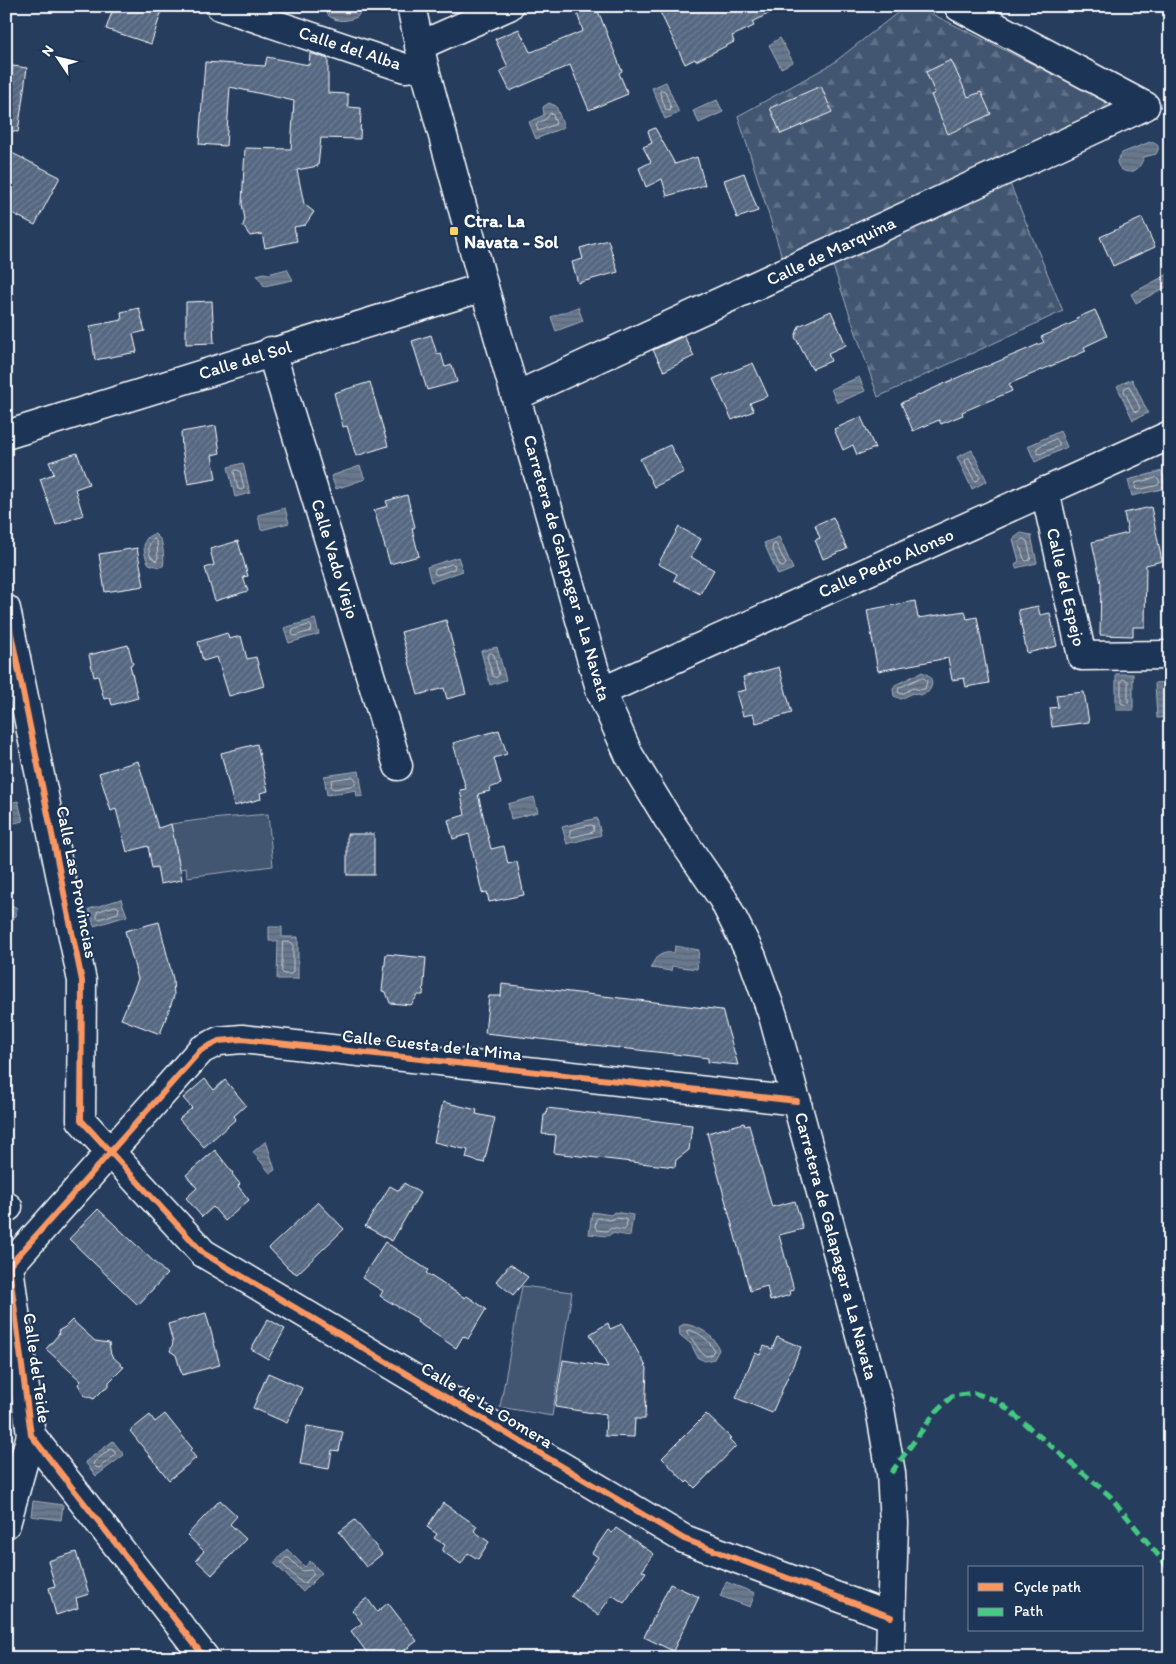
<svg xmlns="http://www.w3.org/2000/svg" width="1176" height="1664" font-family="Itim,sans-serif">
	<defs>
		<pattern id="forest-firs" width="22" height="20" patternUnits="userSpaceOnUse" patternTransform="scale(1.25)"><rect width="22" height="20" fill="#425672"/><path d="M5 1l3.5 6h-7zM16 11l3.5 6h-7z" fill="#5e6f87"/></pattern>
		<pattern id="water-rules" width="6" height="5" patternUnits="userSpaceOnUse" patternTransform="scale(1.25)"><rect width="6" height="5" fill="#67788e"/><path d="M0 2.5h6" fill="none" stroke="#5a626d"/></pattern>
		<pattern id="building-hatch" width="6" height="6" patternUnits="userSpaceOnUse" patternTransform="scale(1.25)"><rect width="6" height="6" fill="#556781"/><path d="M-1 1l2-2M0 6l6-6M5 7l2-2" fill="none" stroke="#6e7e94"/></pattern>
	</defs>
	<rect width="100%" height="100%" fill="#263d5e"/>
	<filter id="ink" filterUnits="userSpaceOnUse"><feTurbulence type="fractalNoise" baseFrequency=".02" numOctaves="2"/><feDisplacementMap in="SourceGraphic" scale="10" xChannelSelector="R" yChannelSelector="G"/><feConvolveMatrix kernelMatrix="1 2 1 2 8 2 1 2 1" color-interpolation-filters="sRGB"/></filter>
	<g filter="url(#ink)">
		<g fill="#425672" stroke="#a0aab8">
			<polygon points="268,814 273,866 187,877 186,868 180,869 171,824 199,820"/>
			<polygon points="522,1286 572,1292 552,1416 500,1407"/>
		</g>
		<g fill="url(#forest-firs)" stroke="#a0aab8">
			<polygon points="906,6 916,6 1109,102 1111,105 1110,109 782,257 738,116 832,64"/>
			<polygon points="1010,184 1063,311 878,397 833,266"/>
		</g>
		<g fill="url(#water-rules)" stroke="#a4aebb">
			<path d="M328,6H361L362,10L357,17C347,21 337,23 328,15Z"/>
			<polygon points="780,38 793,62 781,68 769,45"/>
			<polygon points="666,82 679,113 665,119 652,88"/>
			<polygon points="717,100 723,112 699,123 693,111"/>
			<polygon points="549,103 556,106 564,127 536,139 529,122 544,115 543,107"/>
			<path d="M1150,142C1156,142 1159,145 1158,150L1156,154L1144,157C1142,161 1141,165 1138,168C1130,176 1118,171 1117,161L1122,153Z"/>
			<polygon points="287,269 293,280 264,286 257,275 264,273 268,274"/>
			<polygon points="1168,274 1170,285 1136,303 1131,294"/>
			<polygon points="578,307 583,321 556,331 551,317"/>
			<polygon points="859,377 865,391 837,403 831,389"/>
			<polygon points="1132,379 1148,413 1133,420 1117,386"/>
			<polygon points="1060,431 1067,447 1035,462 1028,446"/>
			<polygon points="972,450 987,481 972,489 957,457"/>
			<polygon points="243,463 250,493 235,497 228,467"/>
			<polygon points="360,466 365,479 336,489 331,476"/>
			<polygon points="1162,471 1166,488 1132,496 1128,480"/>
			<polygon points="285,508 289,523 261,530 258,515"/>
			<polygon points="1021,533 1031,535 1037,563 1016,568 1015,564 1019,561 1013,539"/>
			<path d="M155,534L161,540C163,545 165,563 163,566L159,567L149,564C143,554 140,536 155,534Z"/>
			<polygon points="779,537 793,569 778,575 764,543"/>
			<polygon points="458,557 463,571 431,582 427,567"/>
			<polygon points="315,619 319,634 289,643 284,628"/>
			<polygon points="497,647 506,680 490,685 481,651"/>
			<path d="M922,672C932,675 935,684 928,692L920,695L913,693L901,699L894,696L893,689L895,685Z"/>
			<rect x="1116" y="674" width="17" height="36"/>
			<polygon points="1170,682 1170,717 1157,718 1155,683"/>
			<polygon points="359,771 363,796 357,797 356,790 327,795 324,776"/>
			<polygon points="534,797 538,812 511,819 508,804"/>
			<polygon points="18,801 23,821 6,825 6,804"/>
			<polygon points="597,818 601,835 567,844 562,827"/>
			<polygon points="121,899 127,916 94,926 89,909"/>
			<polygon points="6,902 17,908 16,916 12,919 6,919"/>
			<polygon points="269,927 282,927 282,937 298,937 298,979 277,979 278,941 269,941"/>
			<path d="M675,946L699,950L697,969L672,966L671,971L651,968C654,957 662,951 674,953Z"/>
			<polygon points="266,1141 275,1170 270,1173 253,1152"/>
			<polygon points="592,1212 611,1215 614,1212 633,1215 630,1236 612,1233 608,1236 589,1234"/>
			<path d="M684,1324C699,1326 715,1335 719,1350L714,1359L705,1361L698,1358L691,1344L680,1335L679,1327Z"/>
			<polygon points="113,1441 124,1455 96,1476 85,1462"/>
			<polygon points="33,1501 63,1505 61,1520 31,1516"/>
			<polygon points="287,1549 305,1567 310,1561 322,1573 303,1592 274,1563"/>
			<polygon points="726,1582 755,1593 750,1607 720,1596"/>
		</g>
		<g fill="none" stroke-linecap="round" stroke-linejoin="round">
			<g stroke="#c2c9d2" stroke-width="1">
				<polygon points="661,90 665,91 671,108 670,111 666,110 660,93"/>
				<polygon points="551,113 553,115 556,124 538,131 536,124 546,119"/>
				<polygon points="1129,386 1140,408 1137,412 1134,411 1124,391 1125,388"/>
				<polygon points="1056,439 1059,442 1059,446 1040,454 1037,453 1037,448"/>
				<polygon points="969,458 980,477 977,481 974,480 965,462 966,459"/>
				<polygon points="236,470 240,471 244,488 242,490 238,489 234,472"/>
				<polygon points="1157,478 1160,482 1158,485 1138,490 1135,488 1136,483"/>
				<path d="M154,539L157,542L158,558L156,561L151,557C148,551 147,543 154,539Z"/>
				<polygon points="1023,539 1027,541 1031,557 1030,560 1026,561 1024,559 1019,543"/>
				<polygon points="776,544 786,564 783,567 780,566 772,548 773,545"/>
				<polygon points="452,564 455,565 454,569 437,575 434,573 435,570"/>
				<polygon points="310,625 312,628 311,631 294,636 292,634 293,630"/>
				<polygon points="492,653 494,655 499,675 496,678 493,676 487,657 488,654"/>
				<polygon points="920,678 924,678 927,681 925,689 920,690 913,688 902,694 898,692 899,688"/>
				<polygon points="1123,679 1128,681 1128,703 1126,705 1121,703 1121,681"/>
				<polygon points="353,777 356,779 355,785 334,789 331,787 332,780"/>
				<polygon points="591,825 594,826 593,832 572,837 570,836 570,830"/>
				<polygon points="116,906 119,908 118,913 99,919 97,918 97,912"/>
				<polygon points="283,942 291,942 293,944 293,972 291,974 284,974 282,972"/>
				<polygon points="598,1218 610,1220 616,1218 625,1219 627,1221 626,1228 624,1230 612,1228 606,1231 597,1230 595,1227 596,1220"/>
				<path d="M690,1330C701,1334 708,1339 714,1350L711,1355L706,1356C698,1352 695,1340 687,1334V1331Z"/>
				<polygon points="111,1449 115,1452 115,1455 99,1468 96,1467 93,1464 94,1462"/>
				<polygon points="286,1558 289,1558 302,1571 311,1570 314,1574 305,1583 302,1583 282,1564 282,1562"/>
			</g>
		</g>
		<g fill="url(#building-hatch)" stroke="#fff">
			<polygon points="114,6 141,6 161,13 151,44 106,29"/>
			<polygon points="596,6 622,71 619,73 628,94 589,110 570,65 510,91 500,71 508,67 495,39 519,29 530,52 534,51 583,31 577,13"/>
			<polygon points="673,6 784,6 752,22 754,26 732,36 734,42 696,61 695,59 685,64 660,12"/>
			<polygon points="310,53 328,59 328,93 348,94 348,107 361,108 360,139 321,138 318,166 297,170 304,204 314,212 305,225 294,227 297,241 265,248 262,234 250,236 243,226 245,219 242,204 245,148 291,149 294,101 230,87 226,146 199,144 205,62 265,66 267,57 309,65"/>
			<polygon points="951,60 968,97 981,92 991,114 948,134 931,95 935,93 926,72"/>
			<polygon points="6,65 27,68 18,132 6,131"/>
			<polygon points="821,86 832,112 781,134 770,108"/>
			<polygon points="655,128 675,164 697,157 705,185 667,196 662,179 646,187 639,168 651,162 643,147 652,143 648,131"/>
			<polygon points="6,150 60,177 35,225 6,210"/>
			<polygon points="744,173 758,211 737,218 724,180"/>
			<polygon points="1142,218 1155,247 1113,266 1100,237"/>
			<polygon points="608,240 618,272 578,283 572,262 583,259 580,248"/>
			<polygon points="212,301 214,343 186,344 186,302"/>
			<polygon points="139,308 145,331 133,334 137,352 95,360 90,326 122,320 121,312"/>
			<polygon points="1095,310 1107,336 1084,347 1086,351 1009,384 1012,391 962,412 963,415 941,424 939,420 913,431 901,403 968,373 985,366 985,367 1044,342 1041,337 1077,321 1076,318"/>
			<polygon points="831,311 846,345 828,353 831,361 812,369 795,337 799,326"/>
			<polygon points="431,335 437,354 441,353 445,367 452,365 457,382 427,390 412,341"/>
			<polygon points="684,336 694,356 664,371 653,350"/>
			<polygon points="753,363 768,396 750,403 754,411 732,420 713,379"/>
			<polygon points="370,382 388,446 356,456 347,426 343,427 334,393"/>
			<polygon points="861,417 875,448 857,455 853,445 843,450 834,429"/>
			<polygon points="216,426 220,453 212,455 216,479 188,484 182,449 181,432"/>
			<polygon points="670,445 684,472 654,487 640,459"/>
			<polygon points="77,453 89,484 75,489 83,515 56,525 40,479 54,474 49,462"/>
			<polygon points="407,495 415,527 412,529 419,556 390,564 374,510 388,506 386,501"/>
			<polygon points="1151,507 1162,561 1146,565 1145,627 1133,627 1133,636 1100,635 1101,583 1092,542 1128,533 1124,513"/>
			<polygon points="833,517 847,549 823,559 815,540 820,538 815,525"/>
			<polygon points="679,527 701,539 691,557 714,570 700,594 674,580 677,574 658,564"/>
			<polygon points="238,541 248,576 243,577 248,591 215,601 205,568 214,565 210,549"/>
			<polygon points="137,548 144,586 105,592 99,554"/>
			<polygon points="915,601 918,618 965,611 967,619 977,617 989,683 966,687 964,678 952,680 948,658 878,671 867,610"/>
			<polygon points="1038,606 1040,615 1050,613 1057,646 1027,653 1018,610"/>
			<polygon points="446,620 466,694 447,699 444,688 418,695 401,632"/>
			<polygon points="227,633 229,639 241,636 247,659 256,657 264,686 229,696 217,657 203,661 198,642"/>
			<polygon points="128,645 133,664 130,665 138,698 112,705 110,698 104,699 98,676 94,677 89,655"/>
			<polygon points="779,667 792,713 756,723 753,714 743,716 736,692 746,690 743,677"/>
			<polygon points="1084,692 1089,722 1052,727 1050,708 1058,707 1056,695"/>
			<polygon points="499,730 507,754 494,758 501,784 489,788 490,791 478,794 491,849 504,846 508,864 517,862 524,895 489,902 487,892 482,893 469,834 453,839 448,820 465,815 460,790 466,789 453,743"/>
			<polygon points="257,744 268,791 260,793 261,799 234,806 221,753"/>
			<polygon points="138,761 158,828 171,824 182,880 160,884 157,867 152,868 148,846 127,852 116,809 111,811 99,773"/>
			<rect x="347" y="834" width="27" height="41"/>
			<polygon points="159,922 173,979 174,996 160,1034 121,1019 138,979 125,931"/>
			<polygon points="386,954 426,958 423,995 418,995 411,1005 390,1003 386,992 382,991"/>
			<polygon points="502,984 722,1010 738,1065 708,1062 708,1058 683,1055 485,1033 489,996 501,996"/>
			<polygon points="205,1079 214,1090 225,1080 246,1105 234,1116 236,1119 204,1147 179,1119 192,1108 183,1098"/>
			<polygon points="443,1102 477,1110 476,1114 495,1118 484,1163 466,1158 468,1150 434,1142"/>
			<polygon points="547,1108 692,1125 689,1150 676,1160 675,1167 554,1153 556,1135 542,1134 544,1115 546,1115"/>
			<polygon points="744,1123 745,1126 749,1125 772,1207 795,1201 803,1229 779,1235 794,1290 789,1291 790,1295 770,1301 767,1286 750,1291 707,1133"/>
			<polygon points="215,1150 233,1173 232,1174 240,1184 238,1186 249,1200 225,1221 213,1207 202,1217 186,1198 197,1188 186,1175"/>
			<polygon points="404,1183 420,1193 392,1241 365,1226 390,1186 399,1191"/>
			<polygon points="318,1202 344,1229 297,1274 289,1269 269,1248"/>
			<polygon points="98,1209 167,1274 138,1305 69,1239"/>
			<polygon points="385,1242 428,1270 426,1273 465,1298 467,1296 486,1309 468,1339 463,1336 456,1348 417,1322 418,1319 380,1296 383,1291 362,1278"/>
			<polygon points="510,1264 528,1277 513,1295 496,1281"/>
			<polygon points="206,1313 220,1365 182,1375 176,1355 170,1351 173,1343 168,1324"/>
			<polygon points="268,1319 285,1329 268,1359 251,1349"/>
			<polygon points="72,1320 95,1341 109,1343 111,1355 124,1367 109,1382 109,1387 105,1388 94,1399 84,1395 78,1384 81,1381 46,1349 59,1334 58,1331 65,1327"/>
			<polygon points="608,1323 610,1329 622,1324 647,1368 645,1419 635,1419 634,1437 605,1436 606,1415 555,1407 563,1360 608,1367 590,1334"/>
			<polygon points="777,1337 801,1347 772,1413 736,1398 755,1353 760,1355 764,1346 772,1349"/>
			<polygon points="268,1373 302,1388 287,1423 253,1408"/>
			<polygon points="165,1414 192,1448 190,1450 196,1458 169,1480 130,1431 150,1415 155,1422"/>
			<polygon points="706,1414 731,1438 729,1439 736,1446 695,1488 688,1481 686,1483 662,1458"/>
			<polygon points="307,1426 343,1432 339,1451 332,1450 329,1469 300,1464"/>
			<polygon points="220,1500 237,1516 230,1524 246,1539 212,1575 196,1560 204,1551 187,1535"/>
			<polygon points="443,1503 477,1526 474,1531 489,1542 478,1559 468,1553 461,1564 442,1551 445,1545 434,1538 437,1534 427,1527"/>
			<polygon points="355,1520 382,1554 366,1567 339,1532"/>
			<polygon points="616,1528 654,1554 642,1571 646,1572 624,1603 612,1595 598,1615 571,1596 598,1557 592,1553 608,1530 612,1533"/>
			<polygon points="76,1552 89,1594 76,1598 78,1608 56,1615 49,1588 55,1586 48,1561"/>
			<polygon points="670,1584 699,1597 673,1651 644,1637"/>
			<polygon points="367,1598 377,1612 388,1603 417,1641 394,1658 371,1658 351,1631 362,1623 352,1610"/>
		</g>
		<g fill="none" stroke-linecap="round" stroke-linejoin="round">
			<defs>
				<g id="minor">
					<polyline points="220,6 405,68 424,66"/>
					<polyline points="959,7 1145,106"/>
					<polyline points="419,46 509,6"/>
					<polyline points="271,351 398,766"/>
					<polyline points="516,396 1145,106"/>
					<polyline points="6,435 484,287"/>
					<polyline points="1045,491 1082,656 1170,655"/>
					<polyline points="6,609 82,981 81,1120 203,1253 684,1539 891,1617"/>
					<polyline points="601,692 1170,435"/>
					<polyline points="6,1206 8,1207"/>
					<polyline points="6,1524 31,1435"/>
					<polyline points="205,1658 31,1435 9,1266 201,1050 219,1041 242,1039 797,1101"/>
				</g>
				<polyline id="major" points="411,6 424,66 484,287 601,692 629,755 668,819 723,899 752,957 773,1016 880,1409 891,1473 894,1523 890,1658"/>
			</defs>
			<use href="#minor" stroke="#fff" stroke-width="31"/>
			<use href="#major" stroke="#fff" stroke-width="31"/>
			<use href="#minor" stroke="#1d3557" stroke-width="28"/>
			<use href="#major" stroke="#1d3557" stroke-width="28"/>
			<polyline stroke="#46c982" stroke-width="5" stroke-dasharray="10 5" stroke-linecap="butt" points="891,1473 934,1414 952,1396 974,1393 998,1401 1110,1496 1170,1570"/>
			<defs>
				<g id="cycleway">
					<polyline points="6,609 82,981 81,1120 203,1253 684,1539 891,1617"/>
					<polyline points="205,1658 31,1435 9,1266 201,1050 219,1041 242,1039 797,1101"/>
				</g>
			</defs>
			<use href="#cycleway" stroke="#1d3557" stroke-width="9"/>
			<use href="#cycleway" stroke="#f99763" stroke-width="6"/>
		</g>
	</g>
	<rect fill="#ffd166" stroke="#1d3557" stroke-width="2" x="449" y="226" width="10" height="10" rx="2.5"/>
	<g text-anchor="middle" stroke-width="4" stroke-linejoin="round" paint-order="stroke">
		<g font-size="18" fill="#fff" stroke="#1d3557">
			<text transform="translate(350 48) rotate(18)" y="6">Calle del Alba</text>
			<text transform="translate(831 251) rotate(-25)" y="6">Calle de Marquina</text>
			<text transform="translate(245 360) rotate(-17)" y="6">Calle del Sol</text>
			<text transform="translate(335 559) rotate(73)" y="6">Calle Vado Viejo</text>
			<text transform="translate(886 563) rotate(-24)" y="6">Calle Pedro Alonso</text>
			<text transform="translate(567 568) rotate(74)" y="6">Carretera de Galapagar a La Navata</text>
			<text transform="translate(1066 587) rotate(77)" y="6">Calle del Espejo</text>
			<text transform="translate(77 882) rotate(79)" y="6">Calle Las Provincias</text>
			<text transform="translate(432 1045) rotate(6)" y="6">Calle Cuesta de la Mina</text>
			<text transform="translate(836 1246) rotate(75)" y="6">Carretera de Galapagar a La Navata</text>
			<text transform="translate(37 1368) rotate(82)" y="6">Calle del Teide</text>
			<text transform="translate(487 1405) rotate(31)" y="6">Calle de La Gomera</text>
		</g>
		<g font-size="18" font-weight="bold" fill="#fff" stroke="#1d3557" text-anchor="start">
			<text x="464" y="227">Ctra. La<tspan x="464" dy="21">Navata - Sol</tspan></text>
		</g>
	</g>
	<rect width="1176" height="1664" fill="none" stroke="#1d3557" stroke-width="25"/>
	<rect x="12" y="12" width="1151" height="1639" fill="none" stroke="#fff" stroke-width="2" filter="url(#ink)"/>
	<rect x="968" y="1566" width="175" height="65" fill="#1d3557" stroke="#77869a"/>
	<rect x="978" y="1583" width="25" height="8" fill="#f99763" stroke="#77869a"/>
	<text x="1014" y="1592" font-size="15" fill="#ffffff">Cycle path</text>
	<rect x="978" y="1608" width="25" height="8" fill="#46c982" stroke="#77869a"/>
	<text x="1014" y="1616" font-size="15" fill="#ffffff">Path</text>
	<g transform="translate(58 58) rotate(305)" stroke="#1d3557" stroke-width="4" paint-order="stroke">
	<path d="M0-4L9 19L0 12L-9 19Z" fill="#ffffff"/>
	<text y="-8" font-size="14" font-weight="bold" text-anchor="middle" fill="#ffffff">N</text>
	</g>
</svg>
